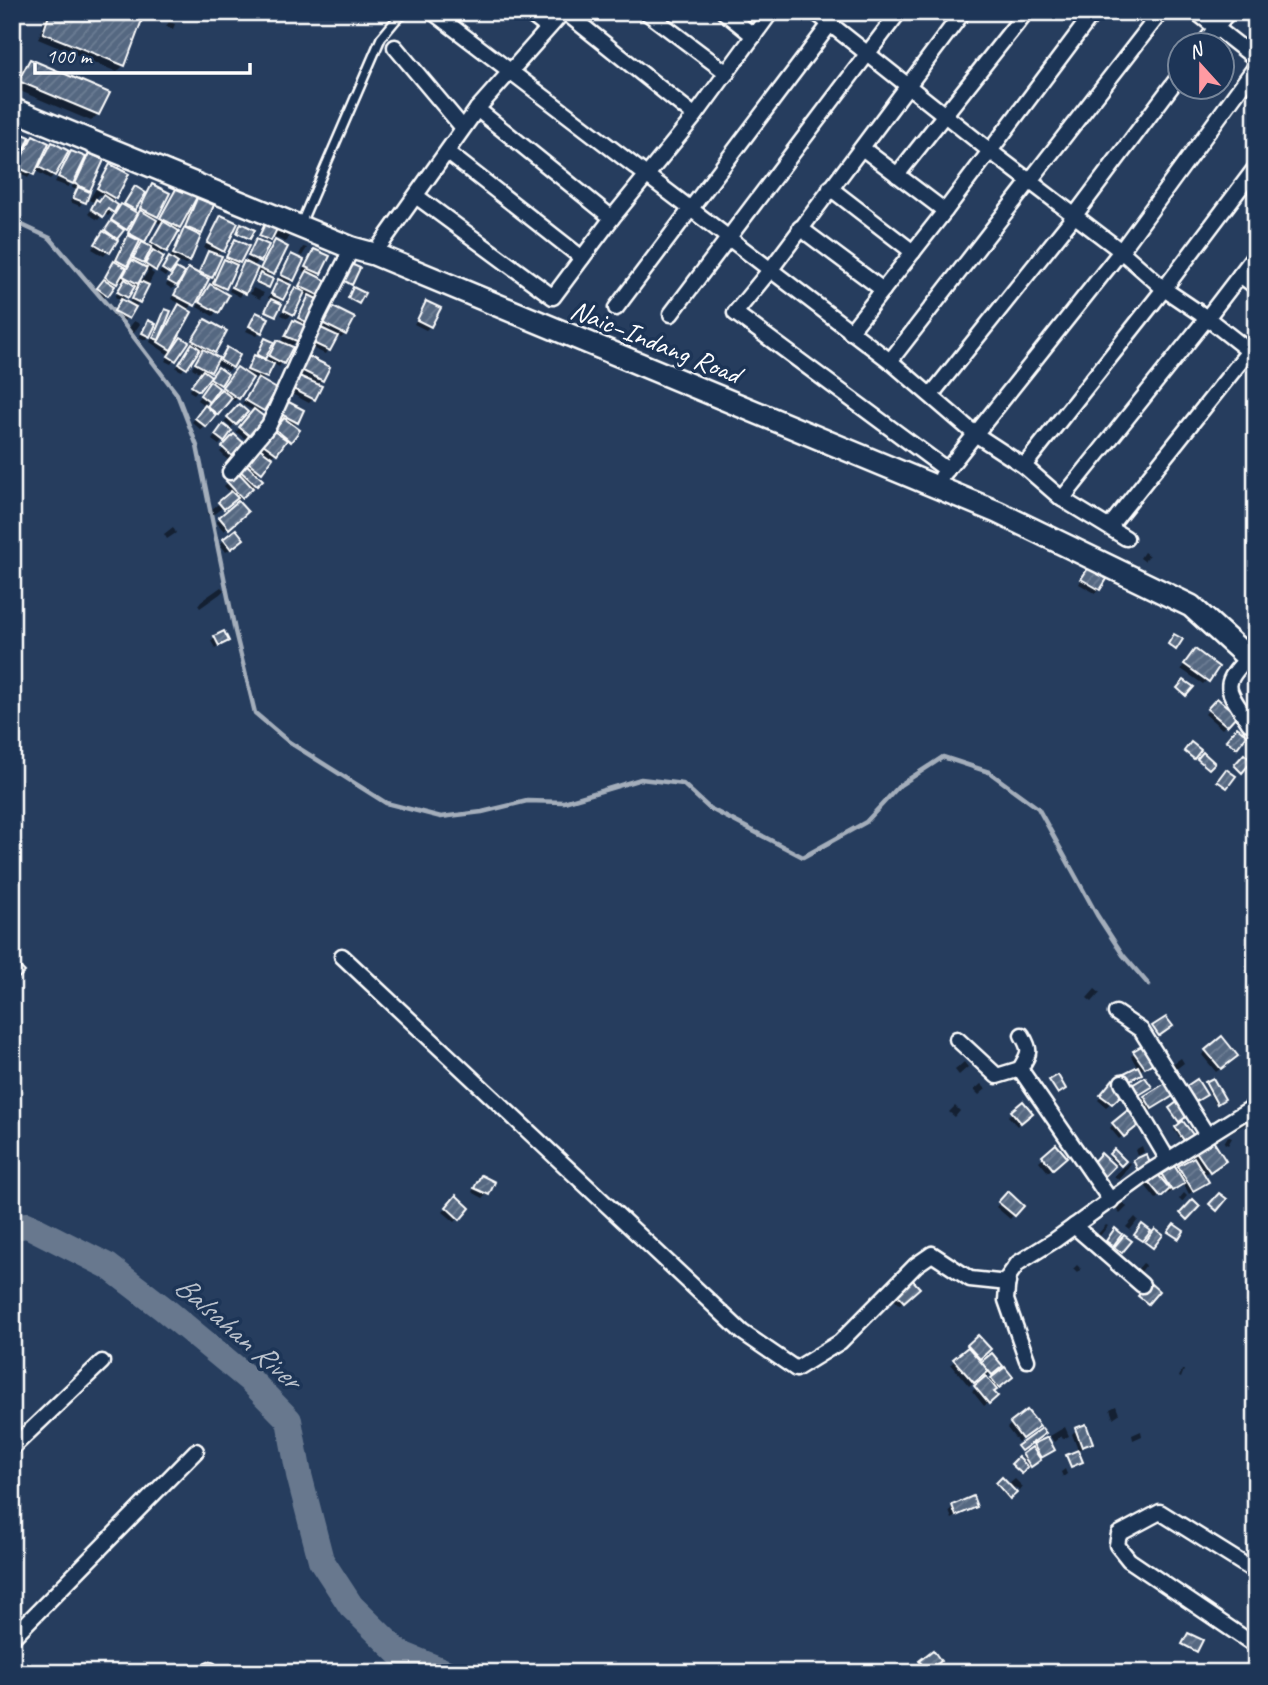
<svg xmlns="http://www.w3.org/2000/svg" width="1268" height="1685" font-family="Caveat,sans-serif">
	<defs>
		<pattern id="building-hatch" width="6" height="6" patternUnits="userSpaceOnUse" patternTransform="scale(1.75)"><rect width="6" height="6" fill="#556781"/><path d="M-1 1l2-2M0 6l6-6M5 7l2-2" fill="none" stroke="#6e7e94"/></pattern>
	</defs>
	<rect width="100%" height="100%" fill="#263d5e"/>
	<filter id="ink" filterUnits="userSpaceOnUse"><feTurbulence type="fractalNoise" baseFrequency=".0143" numOctaves="2"/><feDisplacementMap in="SourceGraphic" scale="14" xChannelSelector="R" yChannelSelector="G"/><feConvolveMatrix kernelMatrix="1 2 1 2 8 2 1 2 1" color-interpolation-filters="sRGB"/></filter>
	<g filter="url(#ink)">
		<g fill="#0007" fill-rule="evenodd">
			<polygon points="48,12 144,12 124,65 117,72 38,39"/>
			<polygon points="169,22 175,24 173,29 166,26"/>
			<polygon points="30,61 98,114 91,121 13,88 23,68"/>
			<polygon points="14,132 26,145 33,137 43,154 52,144 54,175 50,179 34,170 28,178 15,171 17,167 12,165 12,134"/>
			<polygon points="71,153 85,159 89,155 89,190 80,206 70,202 77,190 72,188 73,181 68,187 55,182"/>
			<polygon points="110,166 115,197 110,202 112,212 108,216 104,213 98,220 88,214 104,194 99,195 93,202 89,200"/>
			<path d="M152,186L156,216L141,244L148,247L162,225L157,222L177,189L212,205L189,261L185,265L176,261L165,277L159,273L169,260L183,231L188,215L186,214L165,251L160,257L151,272L154,274L139,302L123,322L112,316L122,301L115,297L124,283L118,279L103,299L95,293L112,265L134,220L132,219L104,256L92,249L131,193L143,194L132,212L136,215ZM136,244L140,246L134,256L131,255ZM150,248L155,251L142,268L139,266ZM132,259L126,271L123,272L122,268ZM144,270L148,272L140,283L137,282ZM132,287L136,289L128,305L122,301Z"/>
			<polygon points="222,217 222,251 216,256 211,277 187,311 190,313 169,349 171,350 177,343 186,343 171,364 165,361 169,355 150,342 162,315 166,311 162,329 164,330 181,304 171,299 181,280 172,289 166,285 176,270 184,275 188,271 197,275 205,257 211,251 204,248"/>
			<polygon points="265,226 290,235 287,241 285,242 272,236 268,242 259,237"/>
			<polygon points="235,241 238,262 220,292 227,296 213,316 197,307"/>
			<polygon points="257,241 259,261 253,267 259,270 275,242 286,248 268,279 268,287 266,288 256,284 261,275 255,272 240,297 229,291"/>
			<polygon points="303,247 307,248 302,256 299,255"/>
			<path d="M314,251L328,257L316,277L318,295L314,299L297,341L292,345L279,367L272,363L261,382L263,410L258,414L251,436L247,440L236,432L254,411L242,404L258,380L252,377L238,398L234,401L230,398L201,430L192,422L206,406L197,400L209,384L205,381L194,394L189,391L202,374L192,368L203,352L198,349L182,371L176,368L192,346L190,344L201,325L205,321L213,352L210,355L220,360L223,354L232,367L228,371L214,363L206,375L211,378L226,374L205,404L207,406L220,392L233,373L244,374L264,342L268,352L278,342L281,343L289,326L295,323L310,297L302,293L292,314L288,318L281,315L291,294L297,290L307,273L302,271ZM270,352L266,362L262,360Z"/>
			<polygon points="292,256 302,261 277,304 268,298"/>
			<polygon points="253,288 264,293 260,299 250,294"/>
			<polygon points="426,303 430,326 426,330 414,324"/>
			<polygon points="333,309 345,334 341,338 336,335 325,354 310,347"/>
			<polygon points="257,314 261,332 257,336 246,331"/>
			<polygon points="134,321 140,324 133,334 127,331"/>
			<polygon points="148,322 149,336 145,340 139,337"/>
			<polygon points="308,358 322,380 316,386 313,399 309,403 290,393 302,376 298,374"/>
			<polygon points="239,406 245,412 231,428 224,422"/>
			<polygon points="281,407 297,422 292,426 289,440 285,444 283,443 256,476 261,480 252,489 237,501 235,498 210,517 207,513 231,494 224,486 246,466 284,421 276,417"/>
			<polygon points="219,430 223,441 219,445 212,440"/>
			<polygon points="235,437 244,445 229,461 220,452"/>
			<polygon points="238,503 245,512 224,531 216,522"/>
			<polygon points="173,527 176,533 167,539 164,534"/>
			<polygon points="224,540 238,543 226,552 220,544"/>
			<polygon points="1144,552 1149,556 1144,561 1140,558"/>
			<polygon points="1084,574 1099,589 1095,593 1079,584"/>
			<polygon points="221,587 224,590 220,594 200,608 198,605 201,601"/>
			<polygon points="215,637 227,640 215,648 211,641"/>
			<polygon points="1256,639 1256,652 1250,647"/>
			<polygon points="1191,655 1207,680 1203,684 1181,669"/>
			<polygon points="1217,700 1234,715 1222,729 1205,714"/>
			<polygon points="1095,989 1100,993 1092,1002 1087,998"/>
			<polygon points="1206,1051 1232,1060 1216,1072 1202,1055"/>
			<polygon points="1135,1052 1150,1064 1139,1071 1131,1056"/>
			<polygon points="1181,1058 1184,1063 1175,1070 1171,1065"/>
			<polygon points="964,1062 968,1067 959,1075 955,1070"/>
			<polygon points="981,1084 986,1089 979,1095 974,1090"/>
			<polygon points="1206,1084 1221,1100 1215,1104 1205,1085"/>
			<polygon points="1110,1085 1123,1092 1106,1107 1098,1100"/>
			<polygon points="1173,1095 1148,1112 1141,1101 1145,1097"/>
			<polygon points="1022,1104 1031,1113 1017,1126 1008,1116"/>
			<polygon points="955,1106 960,1111 955,1117 949,1112"/>
			<polygon points="1243,1119 1246,1124 1230,1133 1229,1128"/>
			<polygon points="1183,1123 1191,1136 1183,1142 1174,1130"/>
			<polygon points="1113,1124 1133,1128 1119,1139 1110,1128"/>
			<polygon points="1216,1134 1222,1136 1218,1142 1213,1139"/>
			<polygon points="1228,1136 1232,1138 1228,1145 1224,1143"/>
			<polygon points="1056,1146 1061,1161 1048,1172 1039,1161"/>
			<polygon points="1142,1146 1144,1152 1137,1156 1135,1150"/>
			<polygon points="1114,1151 1123,1161 1118,1166 1109,1157"/>
			<polygon points="1196,1152 1220,1164 1203,1175 1203,1185 1189,1194 1183,1183 1168,1194 1166,1191 1156,1199 1143,1183 1160,1171 1175,1171 1194,1158 1192,1156"/>
			<polygon points="1129,1162 1131,1163 1119,1180 1114,1176"/>
			<polygon points="481,1177 487,1194 483,1198 472,1192"/>
			<polygon points="1184,1193 1187,1196 1182,1202 1179,1199"/>
			<polygon points="1008,1194 1021,1206 1010,1219 996,1207"/>
			<polygon points="456,1198 468,1208 455,1222 443,1212"/>
			<polygon points="1123,1202 1127,1207 1120,1214 1116,1209"/>
			<polygon points="1135,1217 1138,1220 1130,1230 1126,1227"/>
			<polygon points="1106,1225 1108,1226 1099,1237 1097,1235"/>
			<polygon points="1143,1263 1146,1265 1140,1273 1136,1271"/>
			<polygon points="1077,1265 1081,1269 1077,1273 1073,1269"/>
			<polygon points="917,1288 899,1305 891,1296"/>
			<polygon points="978,1338 988,1349 977,1360 980,1365 1000,1366 987,1377 984,1374 969,1386 951,1364"/>
			<polygon points="1182,1370 1184,1370 1181,1378 1179,1377"/>
			<polygon points="1011,1377 992,1392 992,1400 984,1406 972,1391 993,1379"/>
			<polygon points="1116,1406 1119,1414 1113,1418 1110,1409"/>
			<polygon points="1011,1424 1033,1429 1018,1442 1007,1428"/>
			<polygon points="1065,1427 1069,1436 1063,1439 1061,1436 1054,1442 1050,1436"/>
			<polygon points="1076,1430 1091,1443 1078,1450 1072,1434"/>
			<polygon points="1141,1431 1142,1436 1133,1440 1132,1435"/>
			<polygon points="1034,1446 1053,1450 1029,1467 1022,1457"/>
			<polygon points="1065,1469 1067,1474 1063,1477 1061,1472"/>
			<polygon points="1002,1479 1008,1485 1015,1479 1023,1487 1020,1491 1015,1487 1012,1490 1015,1493 1008,1499 996,1485"/>
			<polygon points="975,1506 952,1519 949,1511 953,1507"/>
			<polygon points="921,1662 935,1665 922,1673 917,1666"/>
		</g>
		<g fill="none" stroke-linecap="round" stroke-linejoin="round">
			<polyline stroke="#a4aebb" stroke-width="4.5" points="12,223 22,225 50,238 123,323 177,394 197,446 235,631 255,713 289,742 386,803 441,817 482,812 527,801 564,802 641,779 683,784 709,808 803,857 866,822 900,785 943,757 989,772 1038,808 1097,915 1123,955 1149,985"/>
			<polyline stroke="#67788e" stroke-width="26" points="12,1227 27,1225 108,1266 164,1309 251,1381 289,1420 299,1475 321,1560 351,1606 399,1653 448,1673"/>
		</g>
		<g fill="url(#building-hatch)" stroke="#fff" stroke-width="2">
			<polygon points="50,12 123,12 142,20 125,66 43,33"/>
			<polygon points="30,59 110,93 99,115 18,81"/>
			<polygon points="14,130 30,137 19,162 12,159"/>
			<polygon points="33,135 49,143 34,175 17,167"/>
			<polygon points="52,142 69,151 55,176 39,167"/>
			<polygon points="71,151 86,157 73,184 58,177"/>
			<polygon points="89,153 104,160 90,191 75,184"/>
			<polygon points="110,164 129,174 116,199 97,188"/>
			<polygon points="152,184 170,193 158,217 140,208"/>
			<polygon points="135,186 146,193 135,210 124,204"/>
			<polygon points="78,187 90,192 86,203 73,198"/>
			<polygon points="177,187 197,197 180,228 160,218"/>
			<polygon points="103,195 118,205 114,213 108,209 103,217 91,209 96,199 99,201"/>
			<polygon points="197,198 214,205 202,234 185,227"/>
			<polygon points="121,204 137,213 127,230 111,220"/>
			<polygon points="140,210 157,220 145,242 128,233"/>
			<polygon points="221,215 238,223 224,252 207,243"/>
			<polygon points="111,221 124,230 117,239 105,230"/>
			<polygon points="163,221 179,231 167,252 151,242"/>
			<polygon points="241,223 255,230 250,239 237,233"/>
			<polygon points="265,224 277,229 271,241 259,236"/>
			<polygon points="184,228 201,236 190,262 173,254"/>
			<polygon points="103,231 118,240 110,253 95,244"/>
			<polygon points="128,235 140,241 127,266 116,260"/>
			<polygon points="235,239 249,246 240,263 226,257"/>
			<polygon points="256,239 269,245 261,262 248,256"/>
			<polygon points="275,240 288,247 274,275 260,269"/>
			<polygon points="142,242 152,247 144,263 133,258"/>
			<polygon points="314,249 330,256 321,274 305,267"/>
			<polygon points="153,250 164,257 156,271 145,264"/>
			<polygon points="208,251 222,256 212,278 199,272"/>
			<polygon points="291,254 304,260 294,281 281,275"/>
			<polygon points="169,257 178,263 170,274 162,269"/>
			<polygon points="224,259 237,265 226,289 213,283"/>
			<polygon points="132,260 147,268 138,284 123,276"/>
			<polygon points="114,261 126,268 117,284 105,277"/>
			<polygon points="244,261 258,268 246,294 232,287"/>
			<polygon points="349,263 360,268 352,285 341,279"/>
			<polygon points="176,268 185,273 177,286 168,281"/>
			<polygon points="188,268 209,279 195,306 174,295"/>
			<polygon points="307,271 327,281 320,296 299,286"/>
			<polygon points="260,273 273,279 269,288 256,282"/>
			<polygon points="104,279 115,286 108,296 97,288"/>
			<polygon points="125,279 135,286 128,298 117,292"/>
			<polygon points="278,279 291,285 283,300 271,294"/>
			<polygon points="140,281 149,285 140,303 132,299"/>
			<polygon points="210,284 229,295 219,313 199,302"/>
			<polygon points="295,287 305,292 294,315 284,310"/>
			<polygon points="353,287 365,293 359,304 348,298"/>
			<polygon points="309,295 319,300 308,323 298,318"/>
			<polygon points="121,299 136,307 129,319 114,311"/>
			<polygon points="271,299 282,304 276,316 265,311"/>
			<polygon points="426,301 441,308 431,327 417,320"/>
			<polygon points="179,304 192,312 171,350 158,342"/>
			<polygon points="333,307 355,318 346,335 324,324"/>
			<polygon points="165,309 171,311 159,340 153,338"/>
			<polygon points="256,312 269,318 262,333 249,326"/>
			<polygon points="205,319 227,331 215,353 192,340"/>
			<polygon points="148,320 156,324 150,337 142,333"/>
			<polygon points="293,320 306,326 299,342 285,336"/>
			<polygon points="321,328 338,336 330,351 313,343"/>
			<polygon points="181,337 189,342 176,361 168,356"/>
			<polygon points="265,338 274,342 265,359 257,355"/>
			<polygon points="277,340 293,347 284,364 269,356"/>
			<polygon points="192,343 200,349 187,369 179,364"/>
			<polygon points="227,347 240,355 233,368 220,360"/>
			<polygon points="203,349 219,358 211,372 195,363"/>
			<polygon points="254,355 274,364 267,378 247,370"/>
			<polygon points="308,356 330,367 323,381 301,370"/>
			<polygon points="218,367 228,374 221,385 210,378"/>
			<polygon points="237,367 253,378 239,399 222,387"/>
			<polygon points="203,370 211,376 199,391 191,386"/>
			<polygon points="299,376 322,386 315,400 293,389"/>
			<polygon points="258,378 277,389 264,411 245,400"/>
			<polygon points="210,381 219,388 209,402 200,395"/>
			<polygon points="221,389 232,398 218,415 207,406"/>
			<polygon points="285,400 304,410 298,423 279,413"/>
			<polygon points="239,404 248,412 236,425 227,417"/>
			<polygon points="205,405 216,415 206,427 195,418"/>
			<polygon points="254,409 267,419 252,438 239,427"/>
			<polygon points="284,418 300,430 291,442 275,429"/>
			<polygon points="223,424 232,431 224,442 215,435"/>
			<polygon points="272,430 287,440 277,454 263,444"/>
			<polygon points="234,434 246,445 234,458 222,447"/>
			<polygon points="258,447 273,458 262,473 248,462"/>
			<polygon points="245,463 263,480 257,486 238,469"/>
			<polygon points="237,471 253,488 242,498 226,481"/>
			<polygon points="231,491 238,498 224,509 218,502"/>
			<polygon points="238,501 248,512 229,529 219,517"/>
			<polygon points="236,529 244,539 231,549 223,539"/>
			<polygon points="1088,568 1107,579 1100,590 1081,579"/>
			<polygon points="224,631 229,641 219,646 214,636"/>
			<polygon points="1174,634 1183,639 1176,650 1168,644"/>
			<polygon points="1195,649 1219,667 1209,682 1184,664"/>
			<polygon points="1184,680 1194,687 1186,696 1177,688"/>
			<polygon points="1217,698 1237,715 1227,726 1207,709"/>
			<polygon points="1237,727 1247,735 1237,748 1226,740"/>
			<polygon points="1191,742 1201,750 1194,759 1184,751"/>
			<polygon points="1203,752 1215,763 1209,769 1197,759"/>
			<polygon points="1244,754 1252,761 1242,773 1234,765"/>
			<polygon points="1226,769 1236,776 1227,788 1217,781"/>
			<polygon points="16,963 25,972 12,984 12,966"/>
			<polygon points="1166,1017 1173,1026 1159,1036 1152,1026"/>
			<polygon points="1222,1036 1238,1056 1221,1069 1205,1050"/>
			<polygon points="1145,1044 1156,1061 1145,1068 1133,1051"/>
			<polygon points="1138,1066 1142,1074 1126,1082 1122,1074"/>
			<polygon points="1058,1075 1066,1089 1058,1094 1049,1080"/>
			<polygon points="1145,1077 1152,1087 1139,1095 1132,1085"/>
			<polygon points="1213,1078 1225,1099 1217,1104 1205,1082"/>
			<polygon points="1113,1079 1125,1092 1112,1104 1100,1095"/>
			<polygon points="1197,1079 1207,1095 1195,1102 1185,1087"/>
			<polygon points="1167,1082 1175,1095 1152,1109 1144,1096"/>
			<polygon points="1180,1100 1190,1114 1179,1122 1169,1108"/>
			<polygon points="1023,1101 1033,1113 1021,1123 1011,1111"/>
			<polygon points="1128,1110 1140,1124 1124,1137 1112,1123"/>
			<polygon points="1183,1121 1194,1136 1185,1142 1175,1127"/>
			<polygon points="1212,1139 1226,1161 1210,1172 1195,1150"/>
			<polygon points="1056,1144 1067,1157 1053,1169 1042,1156"/>
			<polygon points="1114,1149 1126,1161 1121,1166 1109,1154"/>
			<polygon points="1101,1153 1115,1166 1104,1177 1091,1164"/>
			<polygon points="1146,1154 1151,1165 1138,1171 1133,1160"/>
			<polygon points="1194,1157 1209,1182 1193,1191 1178,1166"/>
			<polygon points="1172,1162 1185,1183 1172,1191 1159,1170"/>
			<polygon points="1155,1171 1170,1189 1161,1197 1145,1178"/>
			<polygon points="481,1175 495,1182 489,1195 474,1188"/>
			<polygon points="1008,1191 1024,1206 1015,1216 998,1202"/>
			<polygon points="1219,1193 1227,1199 1217,1211 1209,1204"/>
			<polygon points="456,1195 470,1208 460,1220 446,1207"/>
			<polygon points="1193,1199 1200,1206 1187,1220 1180,1213"/>
			<polygon points="1142,1224 1151,1231 1143,1241 1134,1235"/>
			<polygon points="1174,1224 1184,1231 1179,1239 1168,1232"/>
			<polygon points="1115,1228 1122,1234 1113,1246 1106,1241"/>
			<polygon points="1155,1229 1163,1235 1153,1248 1145,1242"/>
			<polygon points="1124,1235 1132,1241 1122,1253 1114,1247"/>
			<polygon points="909,1276 920,1288 904,1302 894,1291"/>
			<polygon points="1150,1283 1159,1291 1148,1304 1138,1296"/>
			<polygon points="978,1335 991,1349 980,1359 967,1345"/>
			<polygon points="968,1347 989,1371 974,1383 953,1359"/>
			<polygon points="992,1353 1003,1366 992,1375 981,1362"/>
			<polygon points="1005,1367 1013,1377 999,1388 991,1378"/>
			<polygon points="986,1376 997,1390 994,1392 998,1396 989,1404 974,1386"/>
			<polygon points="1027,1410 1040,1426 1022,1439 1010,1423"/>
			<polygon points="1086,1424 1093,1443 1082,1447 1075,1428"/>
			<polygon points="1042,1428 1046,1433 1021,1451 1017,1446"/>
			<polygon points="1048,1437 1055,1450 1041,1458 1033,1444"/>
			<polygon points="1032,1447 1041,1460 1031,1467 1022,1454"/>
			<polygon points="1078,1450 1083,1462 1071,1467 1066,1455"/>
			<polygon points="1018,1457 1028,1467 1022,1474 1011,1464"/>
			<polygon points="1002,1477 1017,1493 1010,1499 996,1483"/>
			<polygon points="973,1496 977,1507 956,1516 952,1505"/>
			<polygon points="1188,1633 1203,1640 1197,1652 1182,1644"/>
			<polygon points="933,1650 941,1661 928,1672 919,1661"/>
		</g>
		<g fill="none" stroke-linecap="round" stroke-linejoin="round">
			<defs>
				<polyline id="service" points="301,223 381,38 396,20 407,12"/>
				<g id="minor">
					<polyline points="527,12 548,28"/>
					<polyline points="565,12 695,116"/>
					<polyline points="646,12 727,73"/>
					<polyline points="724,12 754,36"/>
					<polyline points="1196,12 1256,59"/>
					<polyline points="434,13 890,361 975,434 1024,466 1062,499 1207,318 1164,289 1121,251 990,151 815,12"/>
					<polyline points="1202,46 1228,12"/>
					<polyline points="395,47 463,128"/>
					<polyline points="477,109 612,218"/>
					<polyline points="862,148 945,211"/>
					<polyline points="447,152 582,258"/>
					<polyline points="897,175 1026,12"/>
					<polyline points="830,188 913,252"/>
					<polyline points="416,196 553,297 612,218 695,116 771,12"/>
					<polyline points="800,228 883,290"/>
					<polyline points="374,254 477,109 563,12"/>
					<polyline points="1240,275 1256,287"/>
					<polyline points="616,308 830,24"/>
					<polyline points="671,314 899,12"/>
					<polyline points="850,332 945,211 1094,12"/>
					<polyline points="890,361 1161,12"/>
					<polyline points="931,395 1075,215 1180,75"/>
					<polyline points="1024,466 1164,289 1256,167"/>
					<polyline points="947,470 735,313 771,269 963,12"/>
					<polyline points="230,472 269,425 319,313 352,248"/>
					<polyline points="942,476 1121,251 1256,66"/>
					<polyline points="1062,499 1126,538"/>
					<polyline points="1109,527 1249,351 1207,318 1256,254"/>
					<path d="M1249,723C1228,689 1218,687 1249,657"/>
					<polyline points="342,956 742,1332 796,1369 840,1342 916,1265 932,1254 970,1279 1008,1283"/>
					<polyline points="1116,1013 1141,1030 1207,1135"/>
					<polyline points="957,1039 997,1076 1020,1069 1111,1201"/>
					<path d="M1020,1069C1029,1053 1032,1052 1022,1035"/>
					<polyline points="1122,1082 1168,1160"/>
					<polyline points="1074,1226 1142,1285"/>
					<polyline points="1027,1360 1006,1300 1008,1277 1018,1263 1055,1240 1149,1172 1256,1105"/>
					<polyline points="12,1448 102,1362"/>
					<polyline points="1256,1572 1160,1512 1119,1534 1117,1545 1129,1560 1256,1646"/>
					<polyline points="12,1638 196,1451"/>
					<polyline points="208,1673 210,1670"/>
				</g>
				<polyline id="secondary" points="12,109 352,248 374,254 997,512 1191,606 1256,665"/>
			</defs>
			<use href="#service" stroke="#fff" stroke-width="12"/>
			<use href="#minor" stroke="#fff" stroke-width="19"/>
			<use href="#secondary" stroke="#fff" stroke-width="26"/>
			<polyline stroke="#fff" stroke-width="2.5" stroke-dasharray="2 5" stroke-linecap="butt" points="12,20 26,12"/>
			<use href="#service" stroke="#1d3557" stroke-width="7"/>
			<use href="#minor" stroke="#1d3557" stroke-width="14"/>
			<use href="#secondary" stroke="#1d3557" stroke-width="21"/>
		</g>
	</g>
	<g text-anchor="middle" stroke-width="7" stroke-linejoin="round" paint-order="stroke">
		<g font-size="28" fill="#fff" stroke="#1d3557">
			<text transform="translate(656 341) rotate(22)" y="10">Naic–Indang Road</text>
		</g>
		<g font-size="30" font-style="italic" fill="#bbc2cc" stroke="#1d3557">
			<text transform="translate(238 1332) rotate(41)" y="10">Balsahan River</text>
		</g>
	</g>
	<rect width="1268" height="1685" fill="none" stroke="#1d3557" stroke-width="42"/>
	<rect x="21" y="21" width="1226" height="1643" fill="none" stroke="#fff" stroke-width="2.5" filter="url(#ink)"/>
	<g transform="translate(1201 66) rotate(339)"><circle r="33" fill="#1d3557" stroke="#77869a" stroke-width="2"/>
	<path d="M0-5L12 26L0 18L-12 26Z" fill="#ff9aa2"/>
	<text y="-10" font-size="19" font-weight="bold" text-anchor="middle" fill="#ffffff">N</text>
	</g>
	<path d="M35 63v10h215v-10" fill="none" stroke="#ffffff" stroke-width="3.5"/>
	<text x="46" y="63" font-size="21" fill="#ffffff" stroke="#1d3557" stroke-width="5" paint-order="stroke">100 m</text>
</svg>
